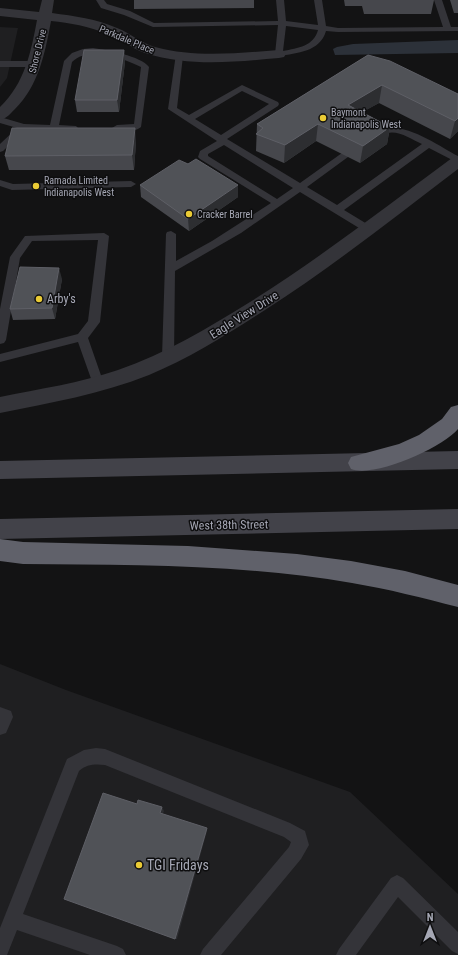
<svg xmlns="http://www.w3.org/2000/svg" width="458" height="955" font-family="'Roboto Condensed',sans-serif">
	<rect width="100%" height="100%" fill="#131314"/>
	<g fill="#1f1f21">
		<polygon points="0,27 18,28 7,78 0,87"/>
		<polygon points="0,664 66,690 350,792 458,894 458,955 0,955"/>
	</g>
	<polygon fill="#2c3139" points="458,40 458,53 335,55 333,49 337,47 353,44"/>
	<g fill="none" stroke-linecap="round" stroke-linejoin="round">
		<g fill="#343439" fill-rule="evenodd">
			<path d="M96,0H104L107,4L130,11L154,23L278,21L276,0H284L286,21L318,25L314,0H322L326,26L338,28L443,27L434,0H442L451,27H458V31L338,32L326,31C320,52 297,53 279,56L275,54L278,25L153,27L124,15L101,8ZM286,26L318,30C314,46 298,48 283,51Z"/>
			<path d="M93,48C107,50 141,56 149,67L141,127C135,132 119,134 112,128L117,125L134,124L141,67C122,58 89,45 72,62L59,125L76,126L78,128L76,130H25L3,151L0,152V144L17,128L0,123V117L24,124L50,125L64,61L72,53L83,49Z"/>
			<path d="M176,54H182L183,56L177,108L189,115L242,85L278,102L279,104L278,106L227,139L300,183L342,153H348L350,155L348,157L307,187L337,205L422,144C411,139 399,130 387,133C381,135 378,140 372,138L370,136C392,112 437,145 458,156V163L429,148L344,210L372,227L373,229L372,231H364L300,192L241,233L175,271L174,357L172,360L168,361L164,360L162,357L166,234L167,232L171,231L176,234V261L212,241L271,203L200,159L198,157L200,151L217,141L168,109ZM242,91L269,104L221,135L195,119ZM224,145L293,188L277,199L208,156V154Z"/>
			<polygon points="0,61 36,61 40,64 36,67 0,67"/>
			<polygon points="0,180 13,184 131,181 136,184 131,187 12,190 0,186"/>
			<polygon points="104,233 109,236 100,322 88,338 104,384 102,387 98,389 94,387 78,342 0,362 0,354 78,334 88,321 98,240 32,241 20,258 6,340 4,343 0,344 0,309 10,257 25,236"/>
			<polygon points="0,707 11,711 13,717 6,733 0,735"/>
			<path d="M96,748L105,749L290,823L305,831L309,845L301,859L221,955H200L203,949L289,847L291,842L284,837L105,765C95,764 87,764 79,771L23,914L117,946L123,949L126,955H90L17,930L7,955H0V928L67,759L84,750Z"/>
			<polygon points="397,875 403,878 458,932 458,954 452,951 398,897 356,955 336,955 339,949 391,878"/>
		</g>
		<g fill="#343439" fill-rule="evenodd">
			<path d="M42,0H54L52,13C74,16 97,19 117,28C130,33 141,43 155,47C196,58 237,53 279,50L284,51L286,54L284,57L279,58C233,62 190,67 145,53C131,48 121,39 107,34C89,26 70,23 51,21C45,53 39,85 15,109C10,114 7,118 0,120V107C25,83 31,52 37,20L0,16V8L39,12Z"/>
			<path d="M458,156V169C395,217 332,267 265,310C228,334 190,358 149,375C101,394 50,403 0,413V397C39,389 80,383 118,370C165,354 208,328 250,302C320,258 386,207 452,158Z"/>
		</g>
		<g fill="#424249" fill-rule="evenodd">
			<polygon points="458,451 458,469 0,479 0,461"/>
			<polygon points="458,509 458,529 0,539 0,519"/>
		</g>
		<g fill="#60616a" fill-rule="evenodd">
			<path d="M458,405V429C442,448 375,478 351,469L348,463L351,457L399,444L419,435L442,419L451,407Z"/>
			<path d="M0,539L23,542L188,546L297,554L351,561L405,571L458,585V607C423,598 388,589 352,583C244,564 132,565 23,564L0,561Z"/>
		</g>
	</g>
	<g fill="#46474c">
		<polygon points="134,0 254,0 254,8 134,9"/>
		<polygon points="344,0 434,0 431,14 364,14 362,6 345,6"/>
		<polygon points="450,0 458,0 458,13 454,13"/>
		<polygon points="124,50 125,62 119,112 77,112 75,100"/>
		<polygon points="368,55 458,94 458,131 450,139 379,103 362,112 390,127 387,144 360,163 316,141 284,163 256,151 257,124"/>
		<polygon points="136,142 134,170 9,170 5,156"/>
		<polygon points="140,185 238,197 189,231 141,197"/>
		<polygon points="62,279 55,319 13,320 10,309"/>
	</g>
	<g fill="#2d2e31">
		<polygon points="124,50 125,62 119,112 117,100"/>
		<polygon points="382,85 379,103 345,122 348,105"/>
		<polygon points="458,118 458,131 450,139 455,121"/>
		<polygon points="318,124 316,141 284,163 285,145"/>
		<polygon points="390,127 387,144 360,163 363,146"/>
		<polygon points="135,128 136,142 134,170 132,155"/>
		<polygon points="238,185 238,197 189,231 188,219"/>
		<polygon points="59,268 62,279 55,319 52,308"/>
		<polygon points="162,807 164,811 162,816 160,813"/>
		<polygon points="207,828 207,831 177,939 175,939"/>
	</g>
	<g fill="#505257" stroke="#5e5f66">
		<polygon points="84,50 124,50 117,100 75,100"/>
		<polygon points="368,55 390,61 458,94 458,118 455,121 382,85 348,105 390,127 363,146 318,124 285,145 256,134 263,128 257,124"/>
		<polygon points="12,128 135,128 132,155 5,156"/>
		<polygon points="196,159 238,185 188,219 140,185 179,160 188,164"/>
		<polygon points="20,267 59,268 52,308 10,309"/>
		<polygon points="103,793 137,804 138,800 162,807 160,813 207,828 175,939 64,899"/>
	</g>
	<g fill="#eacb35" stroke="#0e0e0f" stroke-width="1.5">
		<circle cx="323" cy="118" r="4"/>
		<circle cx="36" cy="186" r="4"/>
		<circle cx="189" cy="214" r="4"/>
		<circle cx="39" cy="299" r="4"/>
		<circle cx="139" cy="865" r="4"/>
	</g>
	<g text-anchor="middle" stroke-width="3" stroke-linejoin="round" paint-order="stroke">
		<g font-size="10" fill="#a5a7b4" stroke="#0e0e0f">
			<text transform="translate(127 39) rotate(23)" y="4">Parkdale Place</text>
			<text transform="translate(37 51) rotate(-76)" y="4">Shore Drive</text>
		</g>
		<g font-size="10" fill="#a5a7b4" stroke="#0e0e0f" text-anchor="start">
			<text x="331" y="116">Baymont<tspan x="331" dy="12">Indianapolis West</tspan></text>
			<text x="44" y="184">Ramada Limited<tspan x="44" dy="12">Indianapolis West</tspan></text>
			<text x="197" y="218">Cracker Barrel</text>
		</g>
		<g font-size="12" fill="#a5a7b4" stroke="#0e0e0f" text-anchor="start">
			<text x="47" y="303">Arby's</text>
		</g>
		<g font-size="12" fill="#a5a7b4" stroke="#0e0e0f">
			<text transform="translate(244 315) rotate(-32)" y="4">Eagle View Drive</text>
			<text transform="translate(229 525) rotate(-1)" y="4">West 38th Street</text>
		</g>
		<g font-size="14" fill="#a5a7b4" stroke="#0e0e0f" text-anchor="start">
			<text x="147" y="870">TGI Fridays</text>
		</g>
	</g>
	<g transform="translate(430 927)" stroke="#0e0e0f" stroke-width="3" paint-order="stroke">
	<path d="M0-3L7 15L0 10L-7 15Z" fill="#a5a7b4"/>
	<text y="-6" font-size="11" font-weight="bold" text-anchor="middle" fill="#a5a7b4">N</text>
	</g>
</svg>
